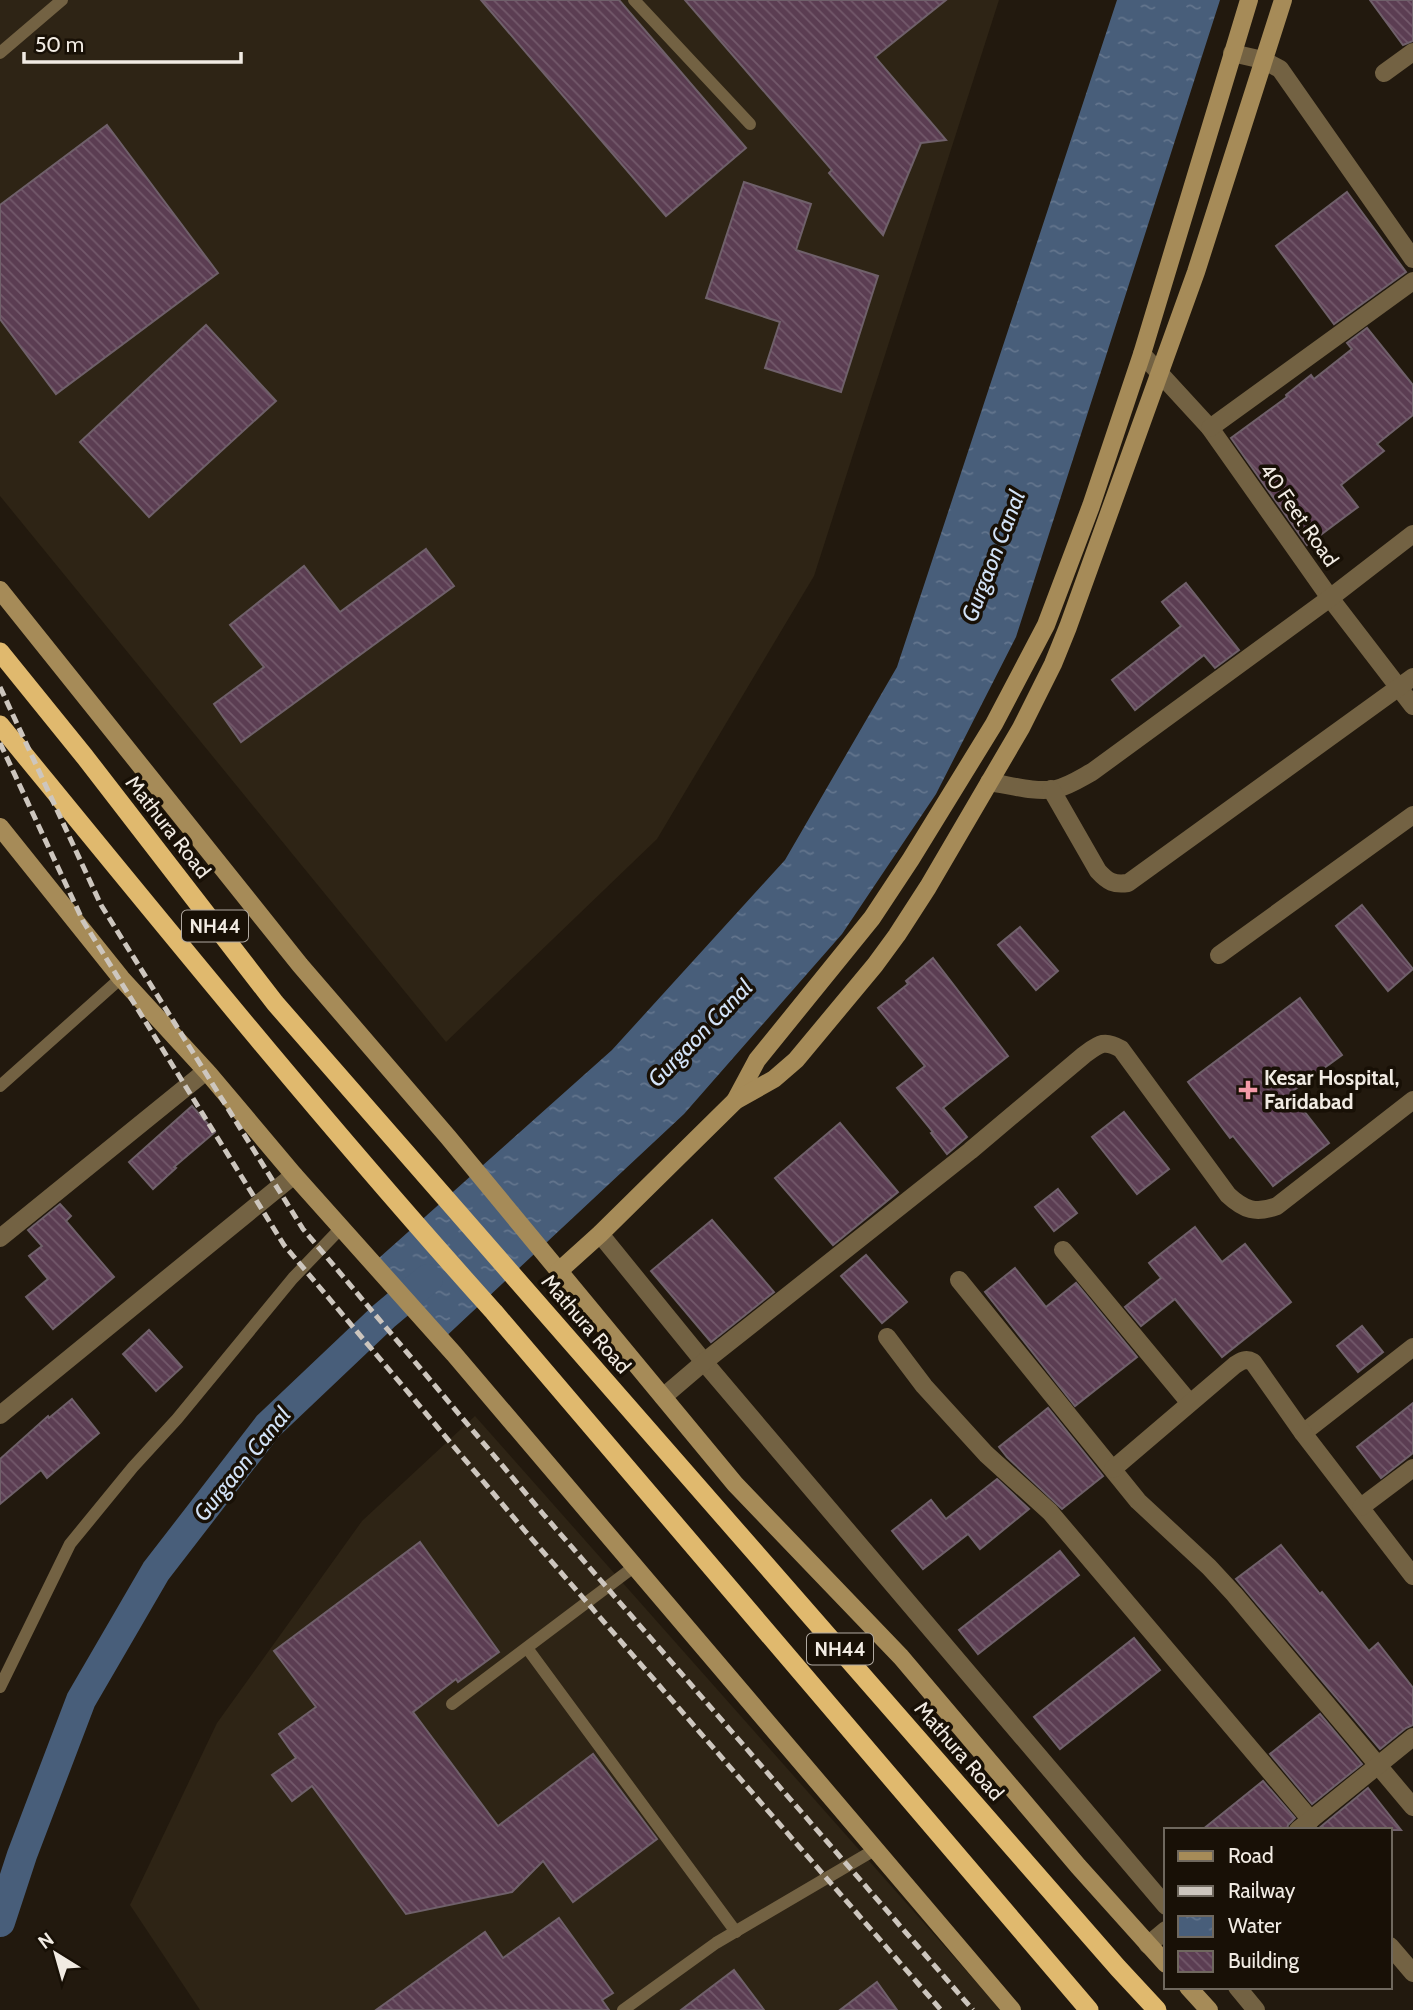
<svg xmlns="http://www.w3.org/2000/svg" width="1413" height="2010" font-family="Cabin,sans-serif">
	<defs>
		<pattern id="water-ripples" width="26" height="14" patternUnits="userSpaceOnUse" patternTransform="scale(1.75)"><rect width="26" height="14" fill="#485e7a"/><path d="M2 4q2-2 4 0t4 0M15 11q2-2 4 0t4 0" fill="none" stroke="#63758d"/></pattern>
		<pattern id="building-back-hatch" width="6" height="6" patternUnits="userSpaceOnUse" patternTransform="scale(1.75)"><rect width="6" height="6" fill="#5b3d52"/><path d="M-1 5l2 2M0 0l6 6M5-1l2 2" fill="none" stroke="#73596b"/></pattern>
	</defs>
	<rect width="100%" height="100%" fill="#22190e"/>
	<g fill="#2e2415">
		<polygon points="0,0 999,0 814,576 657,839 446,1042 0,496"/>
		<polygon points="475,1416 1001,2010 200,2010 130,1905 217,1723 362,1521"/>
	</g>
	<polygon fill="url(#water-ripples)" points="1117,0 1220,0 1016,637 936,794 842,934 684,1114 440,1342 370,1266 612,1050 785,860 897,667"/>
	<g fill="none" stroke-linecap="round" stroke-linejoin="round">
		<polyline stroke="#485e7a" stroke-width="30" points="0,1922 22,1855 81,1700 156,1571 268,1426 384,1316 428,1279"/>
	</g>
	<g fill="url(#building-back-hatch)" stroke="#6f606a" stroke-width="2">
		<polygon points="481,0 619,0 746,148 666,216"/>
		<polygon points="685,0 946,0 875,57 946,140 921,143 883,235 829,173 832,170"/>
		<polygon points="1370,0 1413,0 1413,41 1403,45"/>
		<polygon points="107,125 218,273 56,394 0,319 0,205"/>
		<polygon points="744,182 811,204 796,250 878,276 841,392 765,368 780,322 706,298"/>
		<polygon points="1347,192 1406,272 1334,324 1276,246"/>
		<polygon points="206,325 276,401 149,517 80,442"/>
		<polygon points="1367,328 1413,385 1413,415 1377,444 1384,451 1341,485 1358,507 1307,545 1231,438 1287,397 1286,395 1311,375 1314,379 1352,349 1347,343"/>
		<polygon points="426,549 454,586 241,742 214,704 264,667 230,625 304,566 340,612"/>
		<polygon points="1186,583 1239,650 1215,668 1204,655 1135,710 1112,680 1181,626 1162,602"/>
		<polygon points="1362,905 1413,969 1388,991 1336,926"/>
		<polygon points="1020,927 1058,971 1036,990 998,945"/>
		<polygon points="933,958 1008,1056 943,1108 967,1137 947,1154 931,1133 933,1132 897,1088 925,1066 878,1008 908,984 906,981"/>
		<polygon points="1300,998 1342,1055 1290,1093 1329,1143 1273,1186 1233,1136 1230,1138 1188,1082"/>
		<polygon points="192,1106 215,1132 174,1167 176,1168 153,1189 129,1162"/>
		<polygon points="1124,1112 1169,1169 1137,1194 1092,1137"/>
		<polygon points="840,1123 898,1192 833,1245 775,1178"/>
		<polygon points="1058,1189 1077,1213 1054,1231 1035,1207"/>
		<polygon points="60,1204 71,1216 66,1221 114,1277 53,1329 26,1297 48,1279 29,1256 42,1246 28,1230"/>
		<polygon points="712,1220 774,1292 711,1342 651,1271"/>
		<polygon points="1195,1227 1222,1262 1245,1244 1291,1302 1222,1357 1175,1299 1141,1326 1125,1307 1161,1278 1149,1263"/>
		<polygon points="866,1255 907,1302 882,1323 841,1276"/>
		<polygon points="1015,1268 1046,1307 1076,1283 1137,1357 1075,1406 985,1292"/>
		<polygon points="1362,1326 1383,1352 1358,1372 1337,1346"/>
		<polygon points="149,1330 182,1367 156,1391 123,1354"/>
		<polygon points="72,1399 99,1433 47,1478 41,1470 0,1504 0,1459 48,1416 49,1418"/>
		<polygon points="1413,1403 1413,1453 1381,1478 1357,1447"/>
		<polygon points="1048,1408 1103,1476 1062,1509 1007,1457 999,1447"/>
		<polygon points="997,1479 1029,1509 980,1549 968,1534 923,1569 892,1531 931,1500 946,1519"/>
		<polygon points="420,1542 499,1652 458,1682 456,1679 413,1712 498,1826 593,1754 657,1839 573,1902 543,1861 512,1892 406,1914 312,1786 292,1801 272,1775 296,1758 279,1734 316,1707 274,1651"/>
		<polygon points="1281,1545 1320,1594 1322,1592 1369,1651 1378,1643 1413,1688 1413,1725 1406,1728 1380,1749 1236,1579"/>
		<polygon points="1060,1551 1079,1575 978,1654 959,1630"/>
		<polygon points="1134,1638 1160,1670 1060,1749 1034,1717"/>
		<polygon points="1320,1714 1362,1764 1312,1804 1270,1754"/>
		<polygon points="1263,1781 1295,1818 1288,1825 1287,1830 1202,1830"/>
		<polygon points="1368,1788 1401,1830 1316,1830 1318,1829"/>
		<polygon points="559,1918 613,1993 602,2000 609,2010 376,2010 485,1932 503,1958"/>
		<polygon points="734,1970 764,2010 681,2010"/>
		<polygon points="877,1982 897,2010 840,2010"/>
	</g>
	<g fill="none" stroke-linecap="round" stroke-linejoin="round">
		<g stroke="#736243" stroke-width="12">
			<polyline points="634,0 750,124"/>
			<polyline points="0,53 62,0"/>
			<polyline points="0,1086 121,978"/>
			<polyline points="527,1648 736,1932"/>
			<polyline points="0,1687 70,1544 133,1467 177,1419 293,1278 341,1228"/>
			<polyline points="452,1704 635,1566"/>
			<polyline points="623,2010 716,1943 876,1849"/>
		</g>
		<g stroke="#736243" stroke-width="18">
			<polyline points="1232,53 1263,60 1280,69 1413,259"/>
			<polyline points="1384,73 1413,52"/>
			<polyline points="1142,354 1210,428 1330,598 1413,706"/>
			<polyline points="1210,428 1413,281"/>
			<path d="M989,782C1010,785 1035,793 1056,789C1069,786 1081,778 1092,772L1330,598L1413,534"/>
			<path d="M1051,789L1098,871C1108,882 1114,885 1128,883L1413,677"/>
			<polyline points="1219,955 1413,815"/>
			<polyline points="600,1234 704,1362 1166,1906"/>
			<polyline points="0,1238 206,1071"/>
			<polyline points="1063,1250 1189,1402"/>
			<polyline points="959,1280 1138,1501 1209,1567 1234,1594 1413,1807"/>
			<polyline points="887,1337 924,1386 986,1454 1050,1512 1311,1820"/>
			<path d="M663,1397L704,1362L970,1151L1084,1055C1099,1044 1104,1039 1121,1049L1228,1195C1244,1210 1256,1214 1277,1206L1413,1100"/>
			<polyline points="0,1415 294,1175"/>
			<polyline points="1303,1433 1413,1347"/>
			<path d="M1113,1469L1235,1365C1241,1361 1246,1358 1253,1362L1303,1433L1413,1576"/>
			<polyline points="1361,1507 1413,1468"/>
			<polyline points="1298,1830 1413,1737"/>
			<polyline points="1148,1945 1166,1930"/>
			<polyline points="1390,1946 1413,1973"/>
			<polyline points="1237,1987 1256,2010"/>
		</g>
		<g stroke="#a68b58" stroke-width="18">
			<polyline points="0,590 300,965 448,1137 735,1484 901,1657 1078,1866 1166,1964"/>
			<polyline points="0,827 121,978 209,1074 294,1175 454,1354 1012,2010"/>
			<polyline points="735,1101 757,1060 872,918 911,859 994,724 1046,625 1091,506 1142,354 1249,0"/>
			<polyline points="559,1271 600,1234 735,1101 774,1079 796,1060 875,965 897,935 928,887 1021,728 1053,664 1068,627 1196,272 1283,0"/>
			<polyline points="1188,1987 1209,2010"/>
		</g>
		<g stroke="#e0b96e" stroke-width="19">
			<polyline points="0,652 85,757 275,1003 1118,1968 1157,2010"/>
			<path d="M0,725C162,923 323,1122 494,1312L1089,2010"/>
		</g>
		<g stroke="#cdc6be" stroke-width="5" stroke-dasharray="10 5" stroke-linecap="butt">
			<polyline points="0,687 101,905 303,1229 544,1515 973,2010"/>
			<polyline points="0,743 83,921 284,1245 525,1531 941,2010"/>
		</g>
	</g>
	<path fill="#f39aa8" stroke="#181006" stroke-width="2.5" d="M1244.5 1079.5h7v7h7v7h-7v7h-7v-7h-7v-7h7z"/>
	<g text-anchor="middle" stroke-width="7" stroke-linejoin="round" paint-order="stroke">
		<g fill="#181006" stroke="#b0a9a1" stroke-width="2">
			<rect x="182" y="910.5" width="66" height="31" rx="5"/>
			<rect x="807" y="1633.5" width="66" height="31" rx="5"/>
		</g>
		<g font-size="19" font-weight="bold" fill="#f1ebe3">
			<text x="215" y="933">NH44</text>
			<text x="840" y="1656">NH44</text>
		</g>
		<g font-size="21" fill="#f1ebe3" stroke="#181006">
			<text transform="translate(1299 515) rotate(55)" y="7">40 Feet Road</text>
			<text transform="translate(168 827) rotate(52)" y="7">Mathura Road</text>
			<text transform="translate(586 1324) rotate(49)" y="7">Mathura Road</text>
			<text transform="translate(959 1751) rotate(49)" y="7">Mathura Road</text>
		</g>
		<g font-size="21" font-weight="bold" fill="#f1ebe3" stroke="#181006" text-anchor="start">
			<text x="1264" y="1085">Kesar Hospital,<tspan x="1264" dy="24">Faridabad</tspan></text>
		</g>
		<g font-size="23" font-style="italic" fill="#d3e3f8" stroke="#181006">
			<text transform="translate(993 556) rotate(-69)" y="8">Gurgaon Canal</text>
			<text transform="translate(700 1033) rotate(-46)" y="8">Gurgaon Canal</text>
			<text transform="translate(242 1464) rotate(-51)" y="8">Gurgaon Canal</text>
		</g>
	</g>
	<rect x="1164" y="1828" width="228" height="161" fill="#181006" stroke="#6f685e" stroke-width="2"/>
	<rect x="1178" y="1851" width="35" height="10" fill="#a68b58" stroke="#6f685e" stroke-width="2"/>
	<text x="1228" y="1863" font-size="21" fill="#f1ebe3">Road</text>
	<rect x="1178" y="1886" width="35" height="10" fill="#cdc6be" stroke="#6f685e" stroke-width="2"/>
	<text x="1228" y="1898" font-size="21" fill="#f1ebe3">Railway</text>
	<rect x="1178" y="1916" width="35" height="21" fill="url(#water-ripples)" stroke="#6f685e" stroke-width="2"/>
	<text x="1228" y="1933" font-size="21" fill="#f1ebe3">Water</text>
	<rect x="1178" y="1951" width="35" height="21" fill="url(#building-back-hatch)" stroke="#6f685e" stroke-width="2"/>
	<text x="1228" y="1968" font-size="21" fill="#f1ebe3">Building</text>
	<g transform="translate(56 1954) rotate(323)" stroke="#181006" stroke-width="5" paint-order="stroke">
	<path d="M0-5L12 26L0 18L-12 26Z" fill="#f1ebe3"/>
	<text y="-10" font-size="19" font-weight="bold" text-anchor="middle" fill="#f1ebe3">N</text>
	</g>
	<path d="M24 52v10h217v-10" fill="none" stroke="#f1ebe3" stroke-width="3.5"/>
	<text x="35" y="52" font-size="21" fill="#f1ebe3" stroke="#181006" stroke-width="5" paint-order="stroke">50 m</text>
</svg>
